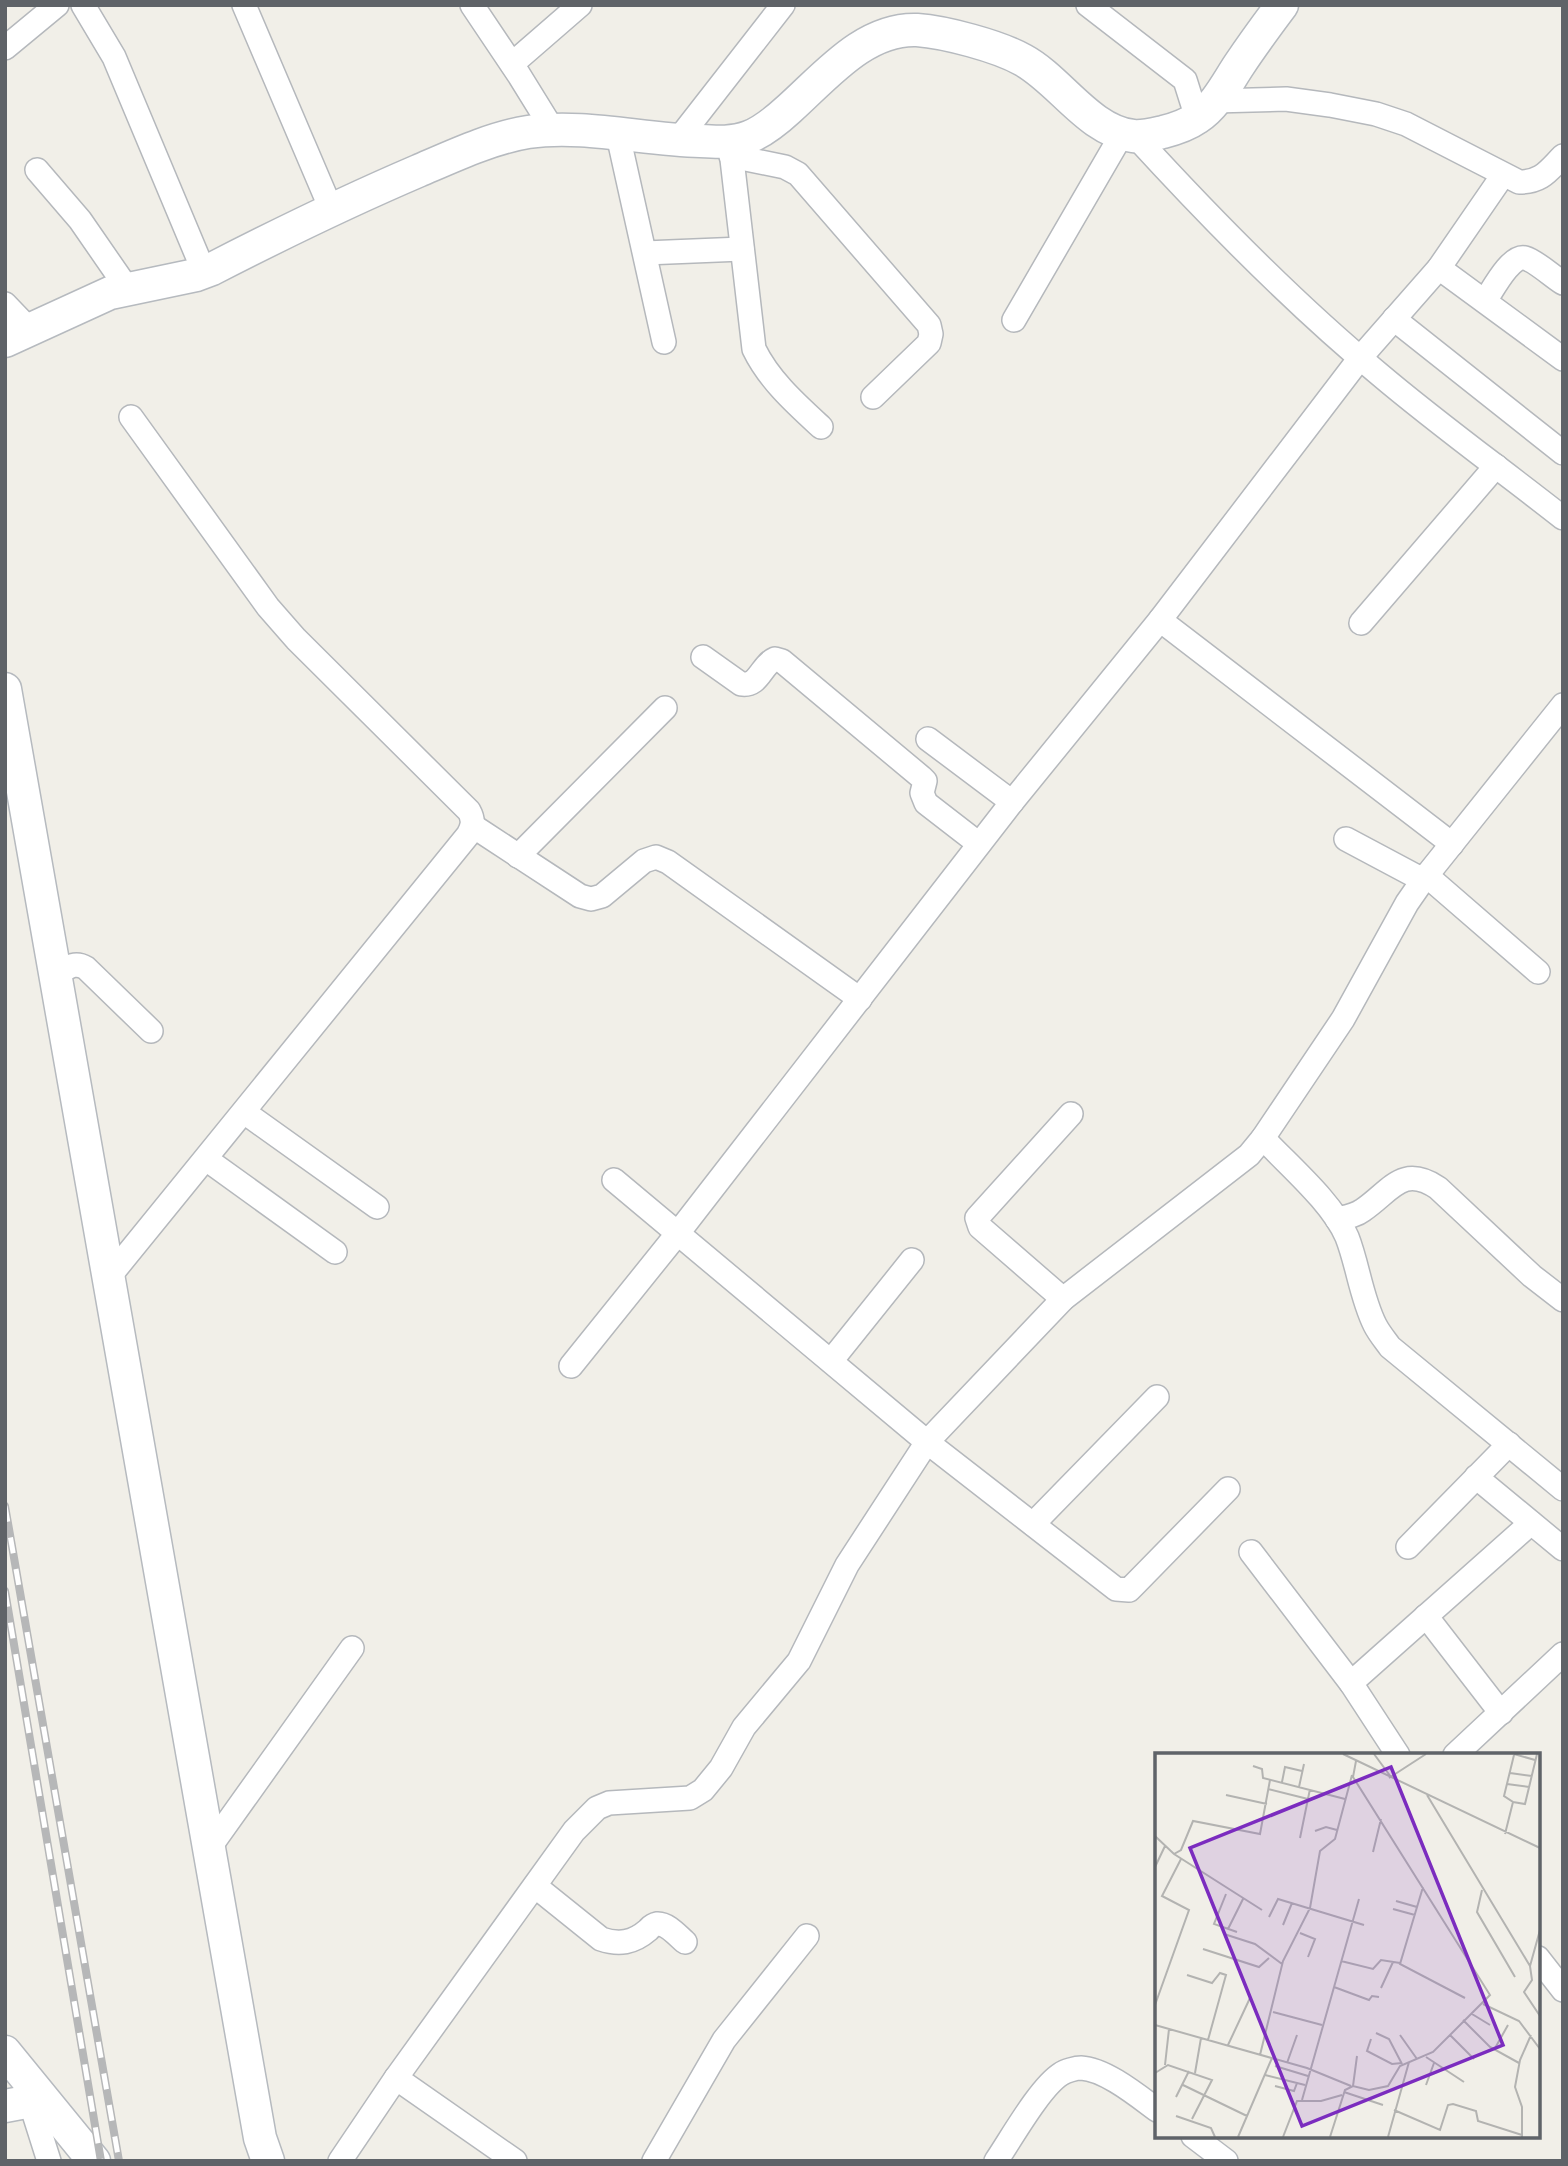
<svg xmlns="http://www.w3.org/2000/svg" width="1568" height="2166" font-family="Mulish,sans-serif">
	<rect width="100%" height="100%" fill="#f1efe8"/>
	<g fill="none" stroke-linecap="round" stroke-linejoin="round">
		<defs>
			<g id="street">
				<polyline points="83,5 114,57 204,272"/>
				<polyline points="244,5 331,209"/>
				<polyline points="472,5 519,75 553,130"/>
				<polyline points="1088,5 1185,80 1197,118"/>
				<polyline points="5,48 57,5"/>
				<polyline points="512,64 580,5"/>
				<path d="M1214,101L1286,99L1330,105L1376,114L1406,124L1519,182C1542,182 1548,171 1563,156"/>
				<polyline points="618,135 664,342"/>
				<path d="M1136,137C1212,220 1292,302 1379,374C1438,424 1502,470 1563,518"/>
				<polyline points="677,141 783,5"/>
				<path d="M730,142L754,349C769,380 796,404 821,427"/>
				<polyline points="731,156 785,167 798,174 929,325 931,334 929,343 873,397"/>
				<polyline points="37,170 80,220 127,288"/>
				<polyline points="645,253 742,249"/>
				<polyline points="1439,268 1563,359"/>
				<path d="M1485,301C1492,291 1511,254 1525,258C1536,261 1553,277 1563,283"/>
				<polyline points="5,304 29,329"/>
				<polyline points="1394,319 1563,453"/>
				<polyline points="1014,320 1122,134"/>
				<polyline points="1160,620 1452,844"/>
				<polyline points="1361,623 1496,466"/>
				<path d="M703,657L741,684C759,687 761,665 775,659L782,661L921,777L925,781L922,793L926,803L979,844"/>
				<polyline points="928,739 1012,802"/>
				<polyline points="473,826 580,896 591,899 602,896 644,861 656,857 668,862 860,999"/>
				<polyline points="1346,839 1423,880"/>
				<polyline points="518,856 665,708"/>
				<polyline points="1426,875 1538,972"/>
				<path d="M56,975C67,968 74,961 86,968L151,1031"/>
				<polyline points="244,1112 377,1207"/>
				<path d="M1263,1138C1289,1166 1332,1202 1347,1237C1358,1265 1361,1297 1375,1325C1379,1333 1385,1340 1390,1347L1563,1489"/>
				<polyline points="206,1159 335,1252"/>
				<polyline points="614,1180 927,1442 1116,1589 1129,1590 1135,1584 1228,1489"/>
				<path d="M1337,1219C1346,1217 1355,1216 1363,1210C1391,1191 1402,1164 1438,1188L1532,1276L1563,1300"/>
				<path d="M109,1277L468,835C473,826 474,820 469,811L296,639L268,607L131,417"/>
				<polyline points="1063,1299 980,1227 977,1218 1071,1114"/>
				<polyline points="831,1361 912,1260"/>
				<polyline points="571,1366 678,1233 1012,802 1160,620 1360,358 1439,268 1503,175"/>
				<polyline points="1476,1477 1563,1549"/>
				<polyline points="1033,1524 1157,1397"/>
				<polyline points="1408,1547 1509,1444"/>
				<polyline points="1251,1552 1351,1683 1398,1755"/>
				<polyline points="1426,1616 1501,1713"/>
				<polyline points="1351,1683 1531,1523"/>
				<polyline points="1455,1755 1563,1654"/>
				<polyline points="210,1847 352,1648"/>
				<path d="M535,1886L601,1939C619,1945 633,1943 648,1930C651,1927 652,1925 657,1924C667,1923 678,1936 685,1942"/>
				<polyline points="1538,1958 1563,1990"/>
				<polyline points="396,2078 515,2161"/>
				<polyline points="30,2101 49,2161"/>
				<polyline points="1193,2136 1226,2161"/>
				<polyline points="340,2161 396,2078 574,1831 597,1808 609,1803 690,1798 703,1790 721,1768 744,1727 799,1661 847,1565 927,1442 1063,1299 1249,1155 1263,1138 1343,1019 1407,903 1423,880 1563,705"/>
				<polyline points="654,2161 724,2040 807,1936"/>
				<path d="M996,2161C1011,2139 1040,2087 1061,2074C1065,2071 1076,2068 1081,2068C1105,2069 1138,2096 1157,2110"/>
			</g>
			<g id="secondary">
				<path d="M5,341L110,293L196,275L212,269C280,234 348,201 418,171C453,156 491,138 528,132C584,124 644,140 700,141C717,142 733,143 749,137C764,131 777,120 789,109C825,77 864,28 917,30C945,32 998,46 1023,60C1060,80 1089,131 1133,136C1142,137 1154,134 1163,132C1175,129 1187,125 1197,118C1216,106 1227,83 1239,65C1253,44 1267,25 1282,5"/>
				<polyline points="5,689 260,2138 268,2161"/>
				<polyline points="5,2052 94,2161"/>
				<polyline points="5,2106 42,2099"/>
			</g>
		</defs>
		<use href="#street" stroke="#b5b8bc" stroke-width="26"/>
		<use href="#secondary" stroke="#b6babf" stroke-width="35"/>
		<use href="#street" stroke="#fff" stroke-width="23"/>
		<use href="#secondary" stroke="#fff" stroke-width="32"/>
		<defs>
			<g id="rail">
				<polyline points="5,1506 119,2161"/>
				<polyline points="5,1591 101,2161"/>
			</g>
		</defs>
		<use href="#rail" stroke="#b6b7b8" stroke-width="8"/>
		<use href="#rail" stroke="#fff" stroke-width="5" stroke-dasharray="16" stroke-linecap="butt"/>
	</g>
	<g transform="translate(1155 1753)">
		<rect width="385" height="385" fill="#f1efe8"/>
		<path fill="none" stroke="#b3b3b1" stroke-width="2" d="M188,1L385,95M219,1L236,24M359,1L380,7M98,13L107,16L108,25L190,46M355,20L377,23M234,25L271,1M127,29L130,14L147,18M352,31L374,34M144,34L149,11M113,36L153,46M71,42L112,51M272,42L375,213L377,227L369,239L385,263M358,49L370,51L382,1M160,78L171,74L182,77M350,81L358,49L349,43L359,2M0,83L19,101L107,157M145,85L155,36M218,99L226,66M19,101L26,97L38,68L105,81L115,27M0,114L10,93M268,134L245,211L310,245M327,137L322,159L360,224M71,141L59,171L82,179M241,148L262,154M238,156L260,162M114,164L123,146L209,172M128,172L137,150M73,176L88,146M145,180L160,186L153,204M69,181L100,191L127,211M48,196L104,214L114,205M186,208L218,216L226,207L245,210M375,213L385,177M32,222L57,230L65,220L71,222L53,287M179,234L214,247L217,243L224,244M226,235L238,209M328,251L364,268L385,296M0,252L34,157L7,143L26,106M118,259L167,272M317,261L335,272M308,267L335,294L364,310M0,272L152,315L196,333M221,280L234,286L247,311M245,282L262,306M295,282L319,306M216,286L212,298L237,311L247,310M73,292L95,245M339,297L353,272M105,302L128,208L155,155L165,98L180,86L197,22M271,304L309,329M132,310L142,282M10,312L14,276M120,313L153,323M0,320L13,312L57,327L37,366M40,320L46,285M110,322L150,332M28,332L92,363M271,332L279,310M120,333L139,338L142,330M198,333L202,303M189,339L228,352M21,344L34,318M147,347L204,146M239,357L285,377L293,352L298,351L321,358L323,368L367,382M21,363L56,375L60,384M83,384L117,305M128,384L142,348H166L187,342M175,384L190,337L198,333L214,337L233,333L245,313L278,299L335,242L198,24L201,8M233,384L254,309M367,384V354L360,334L365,307L376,282"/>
		<path fill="#7b2cbf" fill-opacity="0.15" stroke="#7b2cbf" stroke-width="3.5" d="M236,14L348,292L147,373L35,95Z"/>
		<rect width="385" height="385" fill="none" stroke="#5f6368" stroke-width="3.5"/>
	</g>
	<rect width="1568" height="2166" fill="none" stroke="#5f6368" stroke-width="14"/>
</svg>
